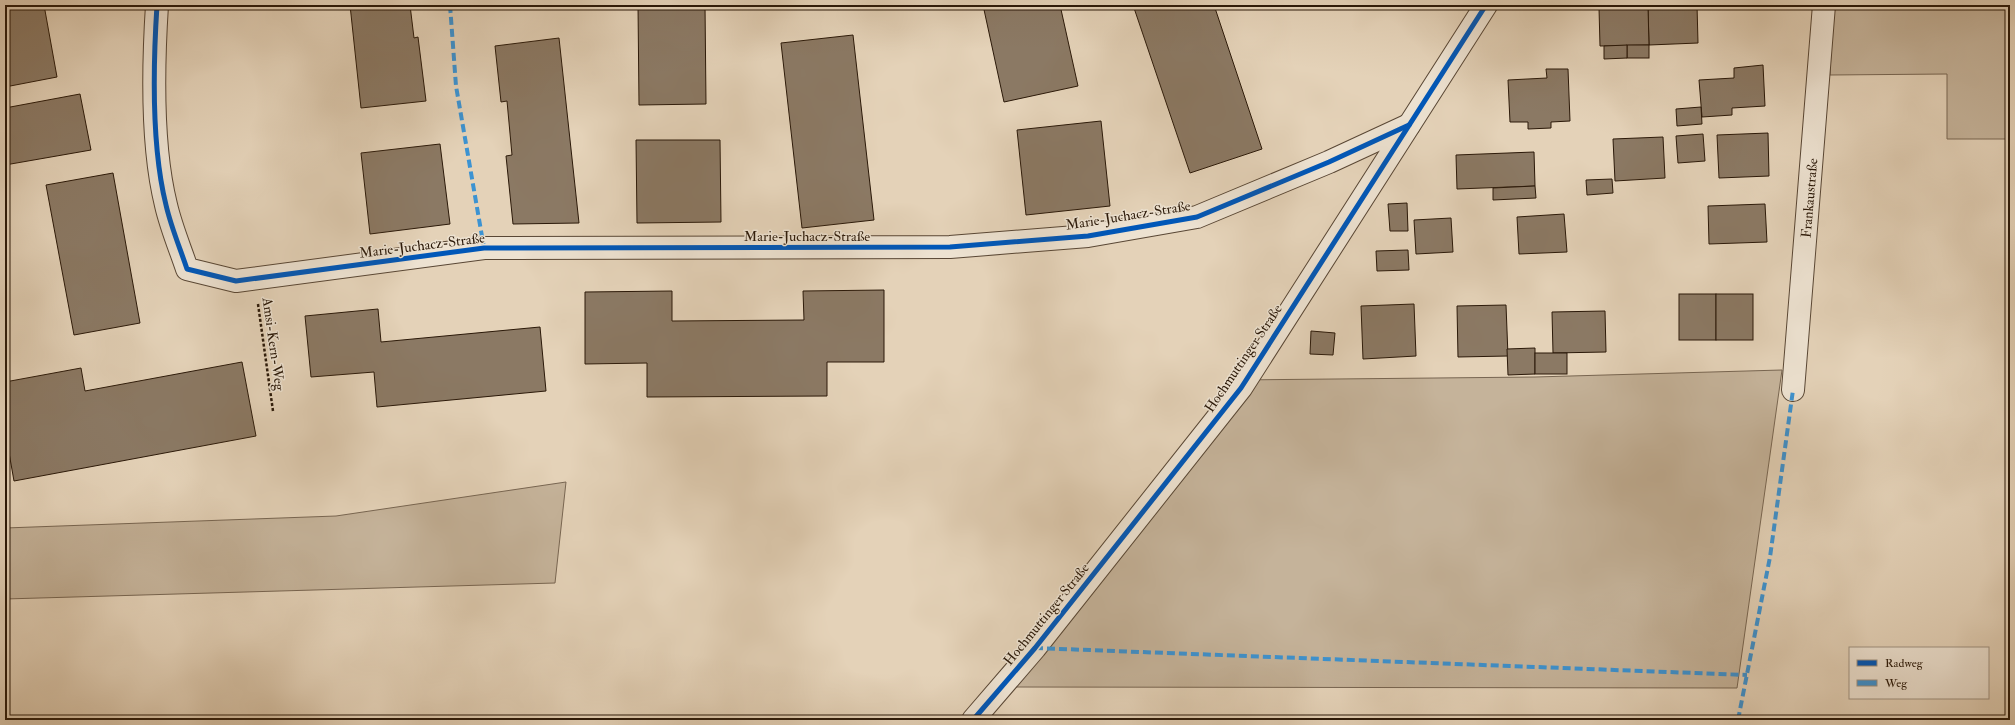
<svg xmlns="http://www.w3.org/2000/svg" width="2015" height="725" font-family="'IM FELL Double Pica',serif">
	<rect width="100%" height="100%" fill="#e4d2b8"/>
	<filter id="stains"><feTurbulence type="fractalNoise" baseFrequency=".005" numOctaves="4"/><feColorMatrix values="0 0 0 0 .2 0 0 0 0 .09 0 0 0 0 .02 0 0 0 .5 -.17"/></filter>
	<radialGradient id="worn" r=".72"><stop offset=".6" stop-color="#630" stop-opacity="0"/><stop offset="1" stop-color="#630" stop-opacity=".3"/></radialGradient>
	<g fill="#c5b39a" stroke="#786652">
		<polygon points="1833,5 2010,5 2010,139 1947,139 1947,74 1830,75"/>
		<polygon points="1782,370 1737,688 1005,687 1236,380 1535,377"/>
		<polygon points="566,482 555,583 5,599 5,528 336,516"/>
	</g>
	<g fill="#8b7964" stroke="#2b1909">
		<polygon points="5,5 44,5 57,77 5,87"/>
		<polygon points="350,5 410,5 414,38 418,37 426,101 361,108"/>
		<polygon points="638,5 705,5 706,104 639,105"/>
		<polygon points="983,5 1060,5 1078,86 1004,102"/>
		<polygon points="1133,5 1214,5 1262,149 1190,173"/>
		<polygon points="1697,5 1698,43 1649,45 1648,7"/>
		<polygon points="1742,5 1781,5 1781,6 1742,7"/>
		<polygon points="1648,7 1649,45 1600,46 1599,8"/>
		<polygon points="853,35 874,220 802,228 781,43"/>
		<polygon points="559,38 579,223 513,224 506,156 512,155 507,101 501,102 495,46"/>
		<rect x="1627" y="45" width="22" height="13"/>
		<polygon points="1627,45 1627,58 1604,59 1604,46"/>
		<polygon points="1763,65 1765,106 1732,108 1732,115 1702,117 1699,80 1734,78 1734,68"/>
		<polygon points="1546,69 1568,69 1570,121 1551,122 1551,128 1528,129 1528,122 1510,122 1508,80 1547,78"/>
		<polygon points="80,94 91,150 5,165 5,108"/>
		<polygon points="1701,107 1702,124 1677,126 1676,109"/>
		<polygon points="1101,121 1110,206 1026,215 1017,130"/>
		<polygon points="1768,133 1769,176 1719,178 1717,135"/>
		<polygon points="1703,134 1705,161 1678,163 1676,136"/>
		<polygon points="1663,137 1665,178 1615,181 1613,139"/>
		<polygon points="636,140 720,140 721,222 637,223"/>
		<polygon points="440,144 450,224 370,234 361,153"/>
		<polygon points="1534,152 1535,186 1457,189 1456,155"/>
		<polygon points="113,173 140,323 74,335 46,185"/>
		<polygon points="1612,179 1613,193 1587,195 1586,180"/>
		<polygon points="1535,186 1536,198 1493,200 1493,188"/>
		<polygon points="1407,203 1408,231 1390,231 1388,204"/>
		<polygon points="1765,204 1767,242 1709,244 1708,206"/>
		<polygon points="1564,214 1567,252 1519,254 1517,217"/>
		<polygon points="1451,218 1453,252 1416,254 1414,220"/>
		<polygon points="1408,250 1409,270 1377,271 1376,251"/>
		<polygon points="884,290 884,362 827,362 827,396 647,397 647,363 585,364 585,292 672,291 672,321 804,320 803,291"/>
		<rect x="1679" y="294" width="37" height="46"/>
		<rect x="1716" y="294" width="37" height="46"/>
		<polygon points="1414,304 1416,356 1363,359 1361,306"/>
		<polygon points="1506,305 1508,356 1458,357 1457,306"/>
		<polygon points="378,309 381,342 540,327 546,391 377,407 374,372 311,377 305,316"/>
		<polygon points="1605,311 1606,352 1553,353 1552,312"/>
		<polygon points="1311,331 1335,333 1333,355 1310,354"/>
		<polygon points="1535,348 1535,374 1508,375 1507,349"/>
		<rect x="1535" y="353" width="32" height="21"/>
		<polygon points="242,362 256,436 14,481 5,430 5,382 81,368 85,391"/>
	</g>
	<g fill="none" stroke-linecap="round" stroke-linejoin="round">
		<defs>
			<g id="minor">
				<path d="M157,5C153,67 151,145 166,205C171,227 180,248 187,269L236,281L484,248L950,247L1088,236L1197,217L1329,162L1409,125"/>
				<polyline points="1793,390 1824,5"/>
				<polyline points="973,720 1035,648 1241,388 1486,5"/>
			</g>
		</defs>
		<use href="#minor" stroke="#594735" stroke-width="24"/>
		<polyline stroke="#2b1909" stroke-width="2.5" stroke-dasharray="3 2" stroke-linecap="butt" points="258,304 273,411"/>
		<use href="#minor" stroke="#ede2d1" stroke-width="22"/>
		<g stroke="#3c93d2" stroke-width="4" stroke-dasharray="8 4" stroke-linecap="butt">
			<polyline points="450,5 456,86 484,248"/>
			<polyline points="1035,648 1747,675"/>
			<polyline points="1738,720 1770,557 1793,390"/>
		</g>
		<defs>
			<g id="cycleway">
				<path d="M157,5C153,67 151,145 166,205C171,227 180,248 187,269L236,281L484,248L950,247L1088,236L1197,217L1329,162L1409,125"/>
				<polyline points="973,720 1035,648 1241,388 1486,5"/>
			</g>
		</defs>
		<use href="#cycleway" stroke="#ede2d1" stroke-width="8"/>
		<use href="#cycleway" stroke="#0057b8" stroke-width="5"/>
	</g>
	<g text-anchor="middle" stroke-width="3" stroke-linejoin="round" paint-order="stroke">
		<g font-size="14" fill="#2b1909" stroke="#ede2d1">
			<text transform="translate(1809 198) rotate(-85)" y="5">Frankaustraße</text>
			<text transform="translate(1128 215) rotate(-9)" y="5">Marie-Juchacz-Straße</text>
			<text x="807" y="241">Marie-Juchacz-Straße</text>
			<text transform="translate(422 245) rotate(-7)" y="5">Marie-Juchacz-Straße</text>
			<text transform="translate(274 344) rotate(82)" y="5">Amsi-Kern-Weg</text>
			<text transform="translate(1243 358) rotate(-56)" y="5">Hochmuttinger Straße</text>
			<text transform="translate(1046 614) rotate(-51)" y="5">Hochmuttinger Straße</text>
		</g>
	</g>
	<rect width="2015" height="725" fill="none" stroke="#e4d2b8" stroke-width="20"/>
	<rect x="6" y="6" width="2003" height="713" fill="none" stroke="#2b1909" stroke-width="2"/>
	<rect x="10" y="10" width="1995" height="705" fill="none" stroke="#2b1909"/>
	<rect x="1849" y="647" width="140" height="52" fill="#ede2d1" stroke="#9f9281"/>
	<rect x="1857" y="660" width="20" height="6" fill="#0057b8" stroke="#9f9281"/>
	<text x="1885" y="667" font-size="12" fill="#2b1909">Radweg</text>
	<rect x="1857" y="680" width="20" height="6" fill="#3c93d2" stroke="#9f9281"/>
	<text x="1885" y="687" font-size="12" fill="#2b1909">Weg</text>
	<rect width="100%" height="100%" filter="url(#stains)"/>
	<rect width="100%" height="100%" fill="url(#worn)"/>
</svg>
